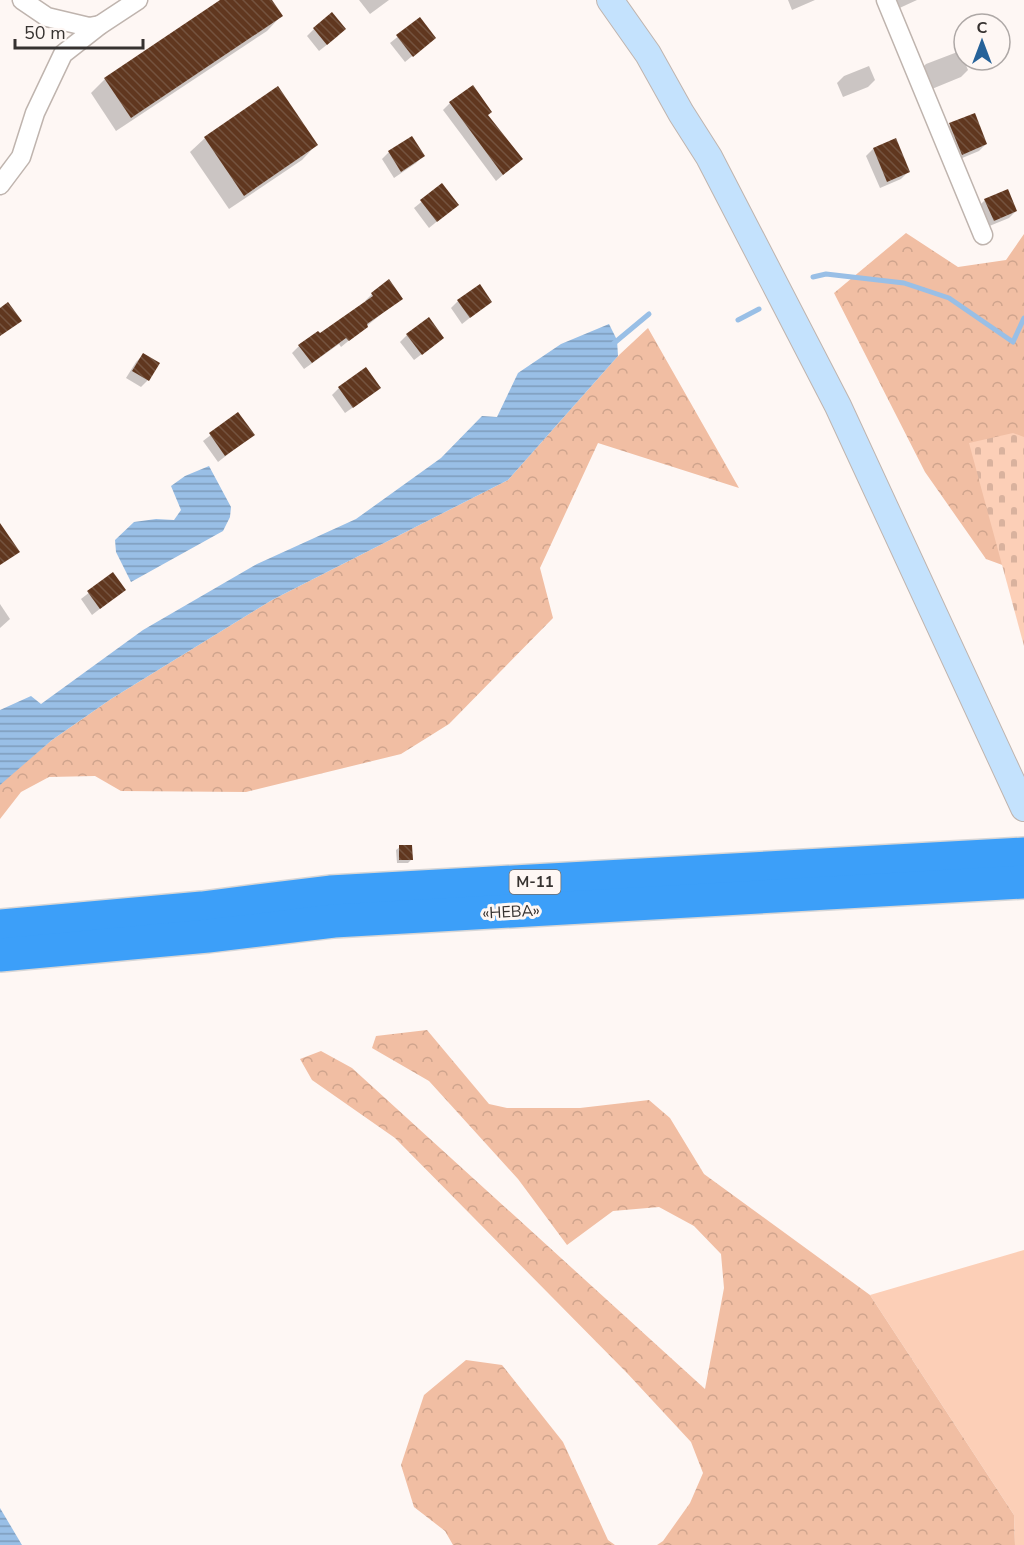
<svg xmlns="http://www.w3.org/2000/svg" width="1024" height="1545" font-family="'Nunito Sans',sans-serif">
	<defs>
		<pattern id="forest-crowns" width="20" height="18" patternUnits="userSpaceOnUse" patternTransform="scale(1.5)"><rect width="20" height="18" fill="#f1bea3"/><path d="M2 6a3 3 0 1 1 6 0M12 15a3 3 0 1 1 6 0" fill="none" stroke="#cfa48d"/></pattern>
		<pattern id="cemetery-stones" width="16" height="16" patternUnits="userSpaceOnUse" patternTransform="scale(1.5)"><rect width="16" height="16" fill="#fccfb7"/><path d="M2 7V4a2 2 0 0 1 4 0v3zM10 15v-3a2 2 0 0 1 4 0v3z" fill="#d9b29e"/></pattern>
		<pattern id="water-rules" width="6" height="5" patternUnits="userSpaceOnUse" patternTransform="scale(1.5)"><rect width="6" height="5" fill="#99bfe6"/><path d="M0 2.5h6" fill="none" stroke="#7e9cbb"/></pattern>
		<pattern id="building-back-hatch" width="6" height="6" patternUnits="userSpaceOnUse" patternTransform="scale(1.5)"><rect width="6" height="6" fill="#60371f"/><path d="M-1 5l2 2M0 0l6 6M5-1l2 2" fill="none" stroke="#74533f"/></pattern>
	</defs>
	<rect width="100%" height="100%" fill="#fef7f4"/>
	<polygon fill="#fccfb7" points="1024,1250 1024,1545 1015,1545 1014,1515 870,1295"/>
	<g fill="url(#forest-crowns)">
		<polygon points="906,233 958,267 1006,260 1024,234 1024,573 986,559 925,472 834,293"/>
		<polygon points="648,328 739,488 598,443 540,568 553,618 449,724 401,754 246,792 121,791 95,776 49,777 21,792 0,819 0,785 2,782 52,740 111,699 272,600 508,480 618,356"/>
		<polygon points="427,1030 489,1104 507,1108 580,1108 649,1100 670,1118 704,1174 870,1295 1014,1515 1015,1545 657,1545 663,1541 690,1503 703,1473 691,1442 627,1373 395,1138 312,1080 300,1059 321,1051 352,1068 705,1389 724,1288 721,1254 694,1226 659,1207 613,1211 567,1245 518,1179 429,1081 372,1048 376,1036"/>
		<polygon points="466,1360 502,1365 563,1442 608,1540 615,1545 453,1545 445,1531 414,1507 401,1465 424,1395"/>
	</g>
	<polygon fill="url(#cemetery-stones)" points="1013,433 1024,437 1024,646 969,443"/>
	<g fill="url(#water-rules)">
		<polygon points="609,324 617,340 618,356 508,480 272,600 111,699 52,740 0,785 0,710 31,696 41,704 143,630 257,564 356,519 441,458 482,416 497,417 518,373 561,344"/>
		<polygon points="209,466 231,507 230,517 223,531 131,582 116,552 115,540 134,522 156,519 174,520 181,510 171,486 185,476"/>
		<polygon points="0,1508 22,1545 0,1545"/>
	</g>
	<g fill="#0003">
		<polygon points="223,0 271,0 281,16 267,31 116,131 91,93 105,79"/>
		<polygon points="359,0 389,0 370,14"/>
		<polygon points="788,0 815,0 792,10"/>
		<polygon points="889,0 917,0 893,11"/>
		<polygon points="420,19 434,38 405,62 390,43"/>
		<polygon points="314,29 338,36 319,51 307,36"/>
		<polygon points="960,51 968,70 961,77 927,91 919,71 926,64"/>
		<polygon points="869,66 875,80 868,87 843,97 837,83 844,76"/>
		<polygon points="450,103 487,116 521,159 496,181 443,110"/>
		<polygon points="950,125 986,144 979,151 955,161 943,132"/>
		<polygon points="205,138 316,145 302,160 229,209 190,152"/>
		<polygon points="873,149 908,172 901,179 880,188 866,156"/>
		<polygon points="389,152 423,156 416,163 394,178 382,159"/>
		<polygon points="442,185 457,205 429,228 414,208"/>
		<polygon points="985,200 1016,211 1009,218 987,227 978,207"/>
		<polygon points="389,282 401,298 341,347 339,344 304,369 292,353 299,346 320,335 366,302 365,301 372,294"/>
		<polygon points="458,301 490,302 462,324 451,308"/>
		<polygon points="407,335 435,344 414,360 400,342"/>
		<polygon points="143,355 148,380 141,387 126,378 136,362"/>
		<polygon points="339,388 372,394 345,413 332,395"/>
		<polygon points="238,414 253,435 218,462 203,441"/>
		<polygon points="113,574 124,590 92,615 81,599"/>
		<polygon points="0,604 10,619 0,628"/>
		<polygon points="400,847 411,860 408,863 397,863 396,850"/>
	</g>
	<g fill="none" stroke-linecap="round" stroke-linejoin="round">
		<g stroke="#99bfe6" stroke-width="5">
			<polyline points="813,277 826,274 904,283 949,298 1013,342 1024,318"/>
			<polyline points="738,320 759,309"/>
			<polyline points="613,344 649,314"/>
		</g>
	</g>
	<g fill="url(#building-back-hatch)">
		<polygon points="220,0 272,0 283,16 131,118 104,78"/>
		<polygon points="332,12 346,29 327,45 313,28"/>
		<polygon points="420,17 436,38 413,57 396,35"/>
		<polygon points="473,85 492,112 488,115 523,159 503,175 449,102"/>
		<polygon points="278,86 318,145 244,196 204,137"/>
		<polygon points="975,113 987,144 962,155 949,123"/>
		<polygon points="412,136 425,156 401,172 388,151"/>
		<polygon points="896,138 910,172 887,182 873,148"/>
		<polygon points="442,183 459,205 437,222 420,200"/>
		<polygon points="1008,189 1017,211 994,221 984,199"/>
		<polygon points="389,279 403,299 367,324 368,327 349,341 346,338 312,363 298,345 318,331 320,333 373,296 371,293"/>
		<polygon points="480,284 492,302 470,318 457,300"/>
		<polygon points="8,302 22,321 0,336 0,308"/>
		<polygon points="429,317 444,338 422,355 406,334"/>
		<polygon points="143,353 160,363 149,381 132,371"/>
		<polygon points="366,367 381,388 353,408 338,387"/>
		<polygon points="238,412 255,435 225,456 209,433"/>
		<polygon points="0,523 20,552 0,565"/>
		<polygon points="113,572 126,590 100,609 87,591"/>
		<polygon points="399,845 412,845 413,860 399,860"/>
	</g>
	<g fill="none" stroke-linecap="round" stroke-linejoin="round">
		<defs>
			<g id="minor">
				<polyline points="22,0 47,17 89,27 100,25"/>
				<polyline points="886,0 983,235"/>
				<polyline points="0,185 21,157 35,113 63,54 100,25 138,0"/>
			</g>
			<polyline id="secondary" points="610,0 648,54 681,113 709,157 838,406 1024,808"/>
			<g id="motorway">
				<polyline points="0,926 202,908 330,892 1024,854"/>
				<polyline points="0,955 208,936 334,921 1024,882"/>
			</g>
		</defs>
		<use href="#minor" stroke="#bfb4ae" stroke-width="21"/>
		<use href="#secondary" stroke="#bfb4ae" stroke-width="28"/>
		<use href="#motorway" stroke="#d7d6d6" stroke-width="36"/>
		<use href="#minor" stroke="#fff" stroke-width="18"/>
		<use href="#secondary" stroke="#c4e2fd" stroke-width="26"/>
		<use href="#motorway" stroke="#3c9ff9" stroke-width="33"/>
	</g>
	<g text-anchor="middle" stroke-width="6" stroke-linejoin="round" paint-order="stroke">
		<rect fill="#fef7f4" stroke="#726d6b" stroke-width="1.5" x="509.5" y="870" width="51" height="24" rx="4.5"/>
		<g font-size="15" font-weight="bold" fill="#363230">
			<text x="535" y="887">М-11</text>
		</g>
		<g font-size="16" fill="#363230" stroke="#fef7f4">
			<text transform="translate(511 911) rotate(-3)" y="6">«НЕВА»</text>
		</g>
	</g>
	<g transform="translate(982 42)"><circle r="28" fill="#fef7f4" stroke="#aea8a6" stroke-width="1.5"/>
	<path d="M0-4.5L10 22L0 15L-10 22Z" fill="#266299"/>
	<text y="-9" font-size="16" font-weight="bold" text-anchor="middle" fill="#363230">С</text>
	</g>
	<path d="M15 39v9h128v-9" fill="none" stroke="#363230" stroke-width="3"/>
	<text x="24" y="39" font-size="18" fill="#363230" stroke="#fef7f4" stroke-width="4.5" paint-order="stroke">50 m</text>
</svg>
